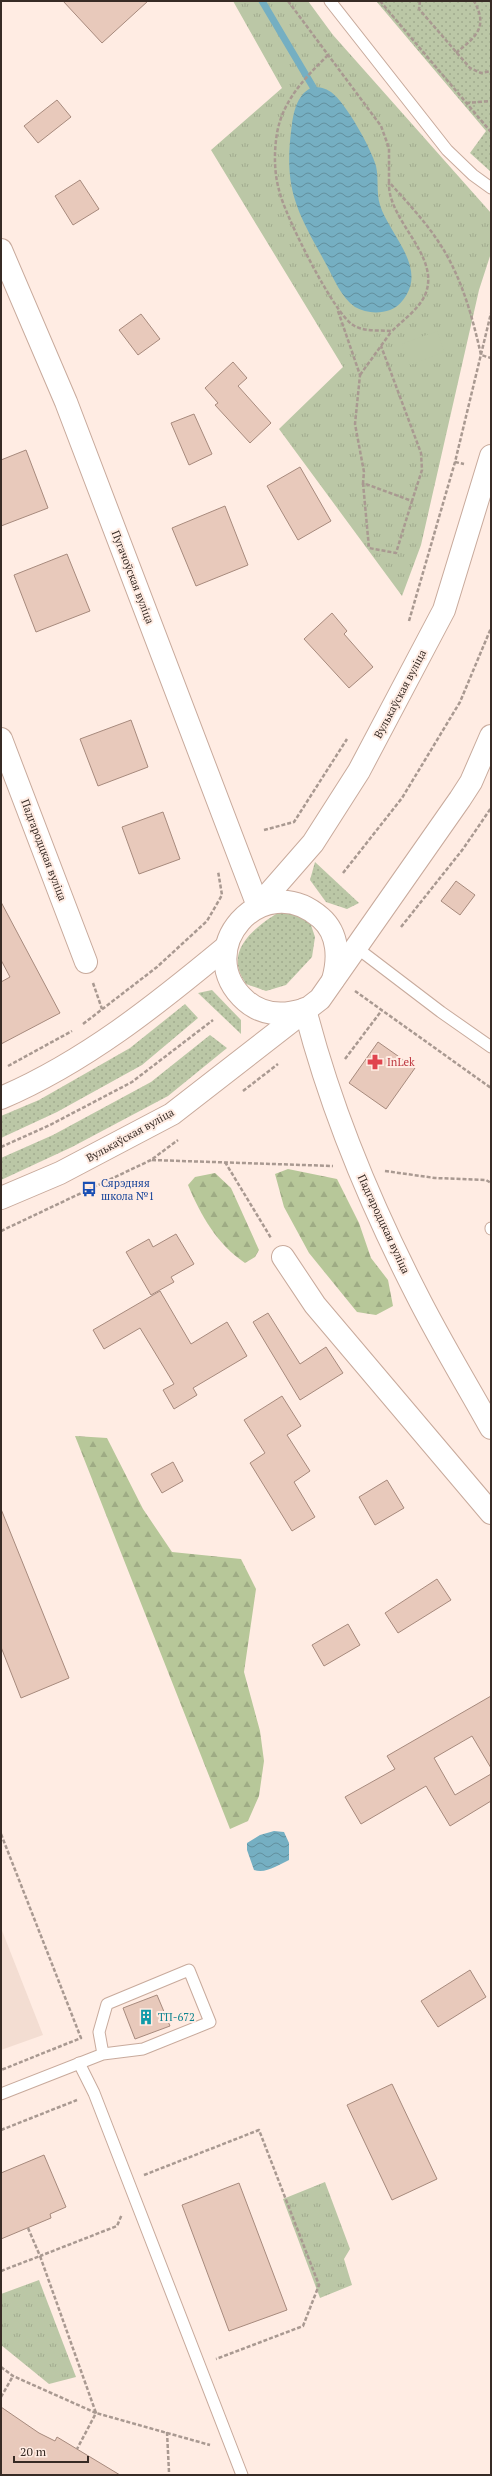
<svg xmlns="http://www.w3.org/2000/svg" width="492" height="2476" font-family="'PT Serif',serif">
	<defs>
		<pattern id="grass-dots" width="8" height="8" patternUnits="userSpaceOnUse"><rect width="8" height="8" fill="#bbc7a6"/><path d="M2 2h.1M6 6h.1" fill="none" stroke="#a1ab8f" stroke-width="1.8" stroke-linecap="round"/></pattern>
		<pattern id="forest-firs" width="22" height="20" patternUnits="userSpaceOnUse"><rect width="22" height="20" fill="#b7c799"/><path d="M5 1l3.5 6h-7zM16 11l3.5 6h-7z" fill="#9eab84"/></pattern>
		<pattern id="park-tufts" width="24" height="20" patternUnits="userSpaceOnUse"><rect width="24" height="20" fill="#bbc7a6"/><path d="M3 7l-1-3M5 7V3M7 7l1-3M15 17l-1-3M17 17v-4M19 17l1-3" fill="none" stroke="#a1ab8f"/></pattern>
		<pattern id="water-waves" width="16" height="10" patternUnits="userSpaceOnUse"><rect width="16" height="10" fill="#75afc2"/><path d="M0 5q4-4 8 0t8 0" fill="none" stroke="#618f9d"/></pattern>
	</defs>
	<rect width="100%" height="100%" fill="#ffece3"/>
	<polygon fill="#f3ddd2" points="1,1928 43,2035 1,2050"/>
	<g fill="url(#grass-dots)">
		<polygon points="376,1 491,1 491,172 470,153 486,131"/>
		<polygon points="315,862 359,903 347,909 326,902 310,880"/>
		<path d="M279,912H295L310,922L315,937L312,957L286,985L266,991L246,984C244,980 240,975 239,970C231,944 260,924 279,912Z"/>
		<polygon points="212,990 241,1020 241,1034 198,993"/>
		<polygon points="185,1004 198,1018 142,1065 57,1112 1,1138 1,1116 39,1100 130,1048"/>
		<polygon points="210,1035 227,1048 168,1096 72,1147 1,1180 1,1158 53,1135 151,1082"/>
	</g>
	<g fill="url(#forest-firs)">
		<polygon points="288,1169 337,1179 359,1223 371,1258 388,1280 393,1306 376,1315 357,1312 309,1253 284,1207 275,1174"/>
		<path d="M215,1173L231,1188L259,1250L255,1257L245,1263C217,1244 201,1216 188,1185L195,1177Z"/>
		<polygon points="75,1436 107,1438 143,1509 172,1552 241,1559 256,1589 244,1672 260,1731 264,1761 259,1796 248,1821 230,1829"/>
	</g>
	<g fill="url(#park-tufts)">
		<polygon points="233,1 308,1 333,35 491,213 491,253 479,290 421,545 402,596 279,429 343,367 211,150 282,88"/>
		<polygon points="325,2182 350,2249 344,2259 352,2285 320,2298 283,2199"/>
		<polygon points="39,2280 76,2377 49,2384 1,2345 1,2294"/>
	</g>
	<polygon fill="#bbc7a6" points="437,331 444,352 410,365 402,344"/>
	<g fill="url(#water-waves)">
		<path d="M313,87C320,87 325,88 331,92C346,103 371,148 376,166C379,179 376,192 380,205C388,232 424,264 407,294C403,301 398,307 390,310C379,314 365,313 355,307C341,297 334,279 326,264C296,209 283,189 292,124C294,110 298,93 313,87Z"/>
		<path d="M274,1831L284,1832L289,1843V1860C278,1865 266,1874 254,1870L247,1850V1843L260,1835Z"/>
	</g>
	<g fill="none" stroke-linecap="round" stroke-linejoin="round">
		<polyline stroke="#75afc2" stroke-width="7" points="262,1 313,87"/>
	</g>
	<g fill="#e8c9bb" stroke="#a78a7d">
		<polygon points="63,1 148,1 102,43"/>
		<polygon points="57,100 71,117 38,143 24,126"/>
		<polygon points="80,180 99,209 73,225 55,196"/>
		<polygon points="141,314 160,339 138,355 119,330"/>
		<polygon points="233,362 247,378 238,386 271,423 250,443 215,405 218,403 205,388"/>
		<polygon points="194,414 212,454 189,465 171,423"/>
		<polygon points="26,450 48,508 1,526 1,460"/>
		<polygon points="300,467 331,521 298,540 267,486"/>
		<polygon points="225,506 248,565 196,586 172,528"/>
		<polygon points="67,554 90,611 36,632 14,575"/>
		<polygon points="332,613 347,631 344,634 373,667 349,688 304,639"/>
		<polygon points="131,720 148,767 98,786 80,739"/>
		<polygon points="163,812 180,859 139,874 122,827"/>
		<polygon points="456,881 475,895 460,915 441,901"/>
		<polygon points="1,902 60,1013 1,1044 1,982 10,977 1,960"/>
		<polygon points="378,1042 415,1068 386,1109 349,1083"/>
		<polygon points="176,1234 194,1264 171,1277 174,1282 151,1295 126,1252 149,1239 153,1247"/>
		<polygon points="160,1291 191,1344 227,1322 247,1356 193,1388 197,1395 174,1409 163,1390 174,1384 140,1328 104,1349 93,1330"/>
		<polygon points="268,1313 300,1364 326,1347 343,1373 300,1400 253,1322"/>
		<polygon points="282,1396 301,1426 287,1435 310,1471 294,1482 315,1517 292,1531 250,1463 265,1453 244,1420"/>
		<polygon points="173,1462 183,1481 162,1493 151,1474"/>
		<polygon points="387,1480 404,1508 375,1525 359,1497"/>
		<polygon points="1,1509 69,1678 21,1698 1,1647"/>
		<polygon points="437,1579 451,1600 398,1633 385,1613"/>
		<polygon points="348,1624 360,1645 324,1666 312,1645"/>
		<polygon points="491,1696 491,1768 472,1736 434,1758 455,1795 491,1774 491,1801 450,1826 426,1786 361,1824 345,1797 395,1769 387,1756"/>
		<polygon points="470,1970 486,1997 438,2027 421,2001"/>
		<polygon points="157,1995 170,2026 135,2039 123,2008"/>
		<polygon points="392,2084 437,2179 392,2200 347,2105"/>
		<polygon points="44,2155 66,2207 50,2214 51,2218 1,2239 1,2173"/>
		<polygon points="239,2183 287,2310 229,2331 182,2205"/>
		<polygon points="1,2407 39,2433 55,2441 57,2437 120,2475 1,2475"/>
	</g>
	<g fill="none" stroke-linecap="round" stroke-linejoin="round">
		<defs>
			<g id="service">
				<polyline points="330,1 447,150 473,175 491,188"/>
				<polyline points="357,948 441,1012 491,1047"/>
				<polyline points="491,1228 491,1229"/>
				<polyline points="79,2063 94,2093 242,2475"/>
				<polyline points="1,2094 103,2054 143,2049 210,2022 189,1970 107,2004 99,2032 103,2054"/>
			</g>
			<g id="minor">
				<polyline points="1,250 66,402 258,906"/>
				<polyline points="1,739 86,962"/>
				<path d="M305,1009C330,1107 370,1203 416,1293C439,1339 466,1383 491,1428"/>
				<polyline points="283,1257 315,1305 491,1513"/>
			</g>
			<g id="tertiary">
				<polyline points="258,906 313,843 359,771 444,610 491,456"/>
				<path d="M303,1010C283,1016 262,1015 246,1001C189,951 262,866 321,918C339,934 339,959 333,980"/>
				<path d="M1,1098C85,1062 156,1005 226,947"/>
				<polyline points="1,1198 60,1173 172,1114 320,999 460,799 471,782 491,736"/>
			</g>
		</defs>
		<use href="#service" stroke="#c8aa9c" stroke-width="13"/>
		<use href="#minor" stroke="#c8aa9c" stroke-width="24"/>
		<use href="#tertiary" stroke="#c8aa9c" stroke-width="24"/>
		<g stroke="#a99991" stroke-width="2.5" stroke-dasharray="4 2" stroke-linecap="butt">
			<path d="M288,1L381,126L389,148V182C406,201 424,220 438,241C461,275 472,315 481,355L491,358"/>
			<polyline points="380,1 491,132"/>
			<polyline points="420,1 419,9 470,68 481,73 491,71"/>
			<path d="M456,53C475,37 489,28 474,1"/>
			<path d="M328,55C305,78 283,100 277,133C274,152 274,172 279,190C284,214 334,314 353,325C364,332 379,330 392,331C402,321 419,309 425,295C442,256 387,221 389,182"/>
			<polyline points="466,103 491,101"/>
			<polyline points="338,311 360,375 355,424 364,472 363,483 412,501 422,470 421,453 381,346"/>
			<polyline points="360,375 391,332"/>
			<polyline points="455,462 464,464"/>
			<polyline points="363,483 369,548 396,553 412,501"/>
			<polyline points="409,621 455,462 491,313"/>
			<polyline points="264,830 294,822 347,739"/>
			<polyline points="343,873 402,798 460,702 491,628"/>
			<polyline points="401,927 463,849 491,808"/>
			<polyline points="93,983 102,1009"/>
			<polyline points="355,991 491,1088"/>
			<polyline points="83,1024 157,967 207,921 222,895 218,871"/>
			<polyline points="345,1059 382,1010"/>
			<polyline points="8,1066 72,1031"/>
			<polyline points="243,1091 278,1064"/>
			<polyline points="1,1147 50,1125 132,1082 213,1020"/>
			<polyline points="152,1160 333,1166"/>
			<polyline points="225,1162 271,1238"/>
			<polyline points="385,1171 435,1178 486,1180 491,1183"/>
			<polyline points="1,1231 151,1160 178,1140"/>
			<polyline points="1,1834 81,2038 1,2070"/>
			<polyline points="1,2130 77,2100"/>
			<polyline points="144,2175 259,2130 319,2285 303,2326 216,2359"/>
			<polyline points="28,2228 40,2256 117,2226 122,2214"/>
			<polyline points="1,2271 40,2256 96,2413 210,2445"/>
			<polyline points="1,2367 13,2376 96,2413 77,2449"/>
			<polyline points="1,2397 13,2376"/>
			<polyline points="167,2432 169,2472"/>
		</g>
		<use href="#service" stroke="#fff" stroke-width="11"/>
		<use href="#minor" stroke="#fff" stroke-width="22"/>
		<use href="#tertiary" stroke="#fff" stroke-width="22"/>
	</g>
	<defs>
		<symbol id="pharmacy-bare" viewBox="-9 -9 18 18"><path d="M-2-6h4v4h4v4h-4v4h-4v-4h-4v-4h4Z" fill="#e0444e" stroke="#ffece3" stroke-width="2.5" paint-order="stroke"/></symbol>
		<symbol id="bus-bare" viewBox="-9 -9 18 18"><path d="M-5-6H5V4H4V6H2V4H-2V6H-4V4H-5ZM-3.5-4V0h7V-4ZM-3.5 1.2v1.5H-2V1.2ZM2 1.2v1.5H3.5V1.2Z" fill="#1a4fb4" stroke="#ffece3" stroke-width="2.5" paint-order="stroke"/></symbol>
		<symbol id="building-bare" viewBox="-9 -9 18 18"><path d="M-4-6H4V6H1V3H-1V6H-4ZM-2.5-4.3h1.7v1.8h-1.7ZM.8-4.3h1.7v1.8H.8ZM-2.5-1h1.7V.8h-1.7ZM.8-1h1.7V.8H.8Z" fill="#0f9aa8" stroke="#ffece3" stroke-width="2.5" paint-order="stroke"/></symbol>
	</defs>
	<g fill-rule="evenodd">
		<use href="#pharmacy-bare" x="364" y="1051" width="22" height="22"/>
		<use href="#bus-bare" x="78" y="1178" width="22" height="22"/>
		<use href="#building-bare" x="135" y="2006" width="22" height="22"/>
	</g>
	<g text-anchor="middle" stroke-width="4" stroke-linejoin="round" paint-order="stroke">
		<g font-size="11" fill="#372b25" stroke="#ffece3">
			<text transform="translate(133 577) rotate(69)" y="4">Пугачоўская вуліца</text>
			<text transform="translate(400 694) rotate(-62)" y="4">Вулькаўская вуліца</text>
			<text transform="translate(44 850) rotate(69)" y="4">Падгародцкая вуліца</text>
			<text transform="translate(130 1135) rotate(-29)" y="4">Вулькаўская вуліца</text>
			<text transform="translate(384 1224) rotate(65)" y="4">Падгародцкая вуліца</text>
		</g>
		<g font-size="11" fill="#be3a42" stroke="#ffece3" text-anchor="start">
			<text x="387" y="1066">InLek</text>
		</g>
		<g font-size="11" fill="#164399" stroke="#ffece3" text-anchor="start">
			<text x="101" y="1187">Сярэдняя<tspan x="101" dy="13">школа №1</tspan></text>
		</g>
		<g font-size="11" fill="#0d838f" stroke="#ffece3" text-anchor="start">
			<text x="158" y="2021">ТП-672</text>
		</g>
	</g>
	<rect width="492" height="2476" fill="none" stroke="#372b25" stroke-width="4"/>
	<path d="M14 2456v6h74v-6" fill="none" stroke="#372b25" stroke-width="2"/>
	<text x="20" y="2456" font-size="12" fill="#372b25" stroke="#ffece3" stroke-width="3" paint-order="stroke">20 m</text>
</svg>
